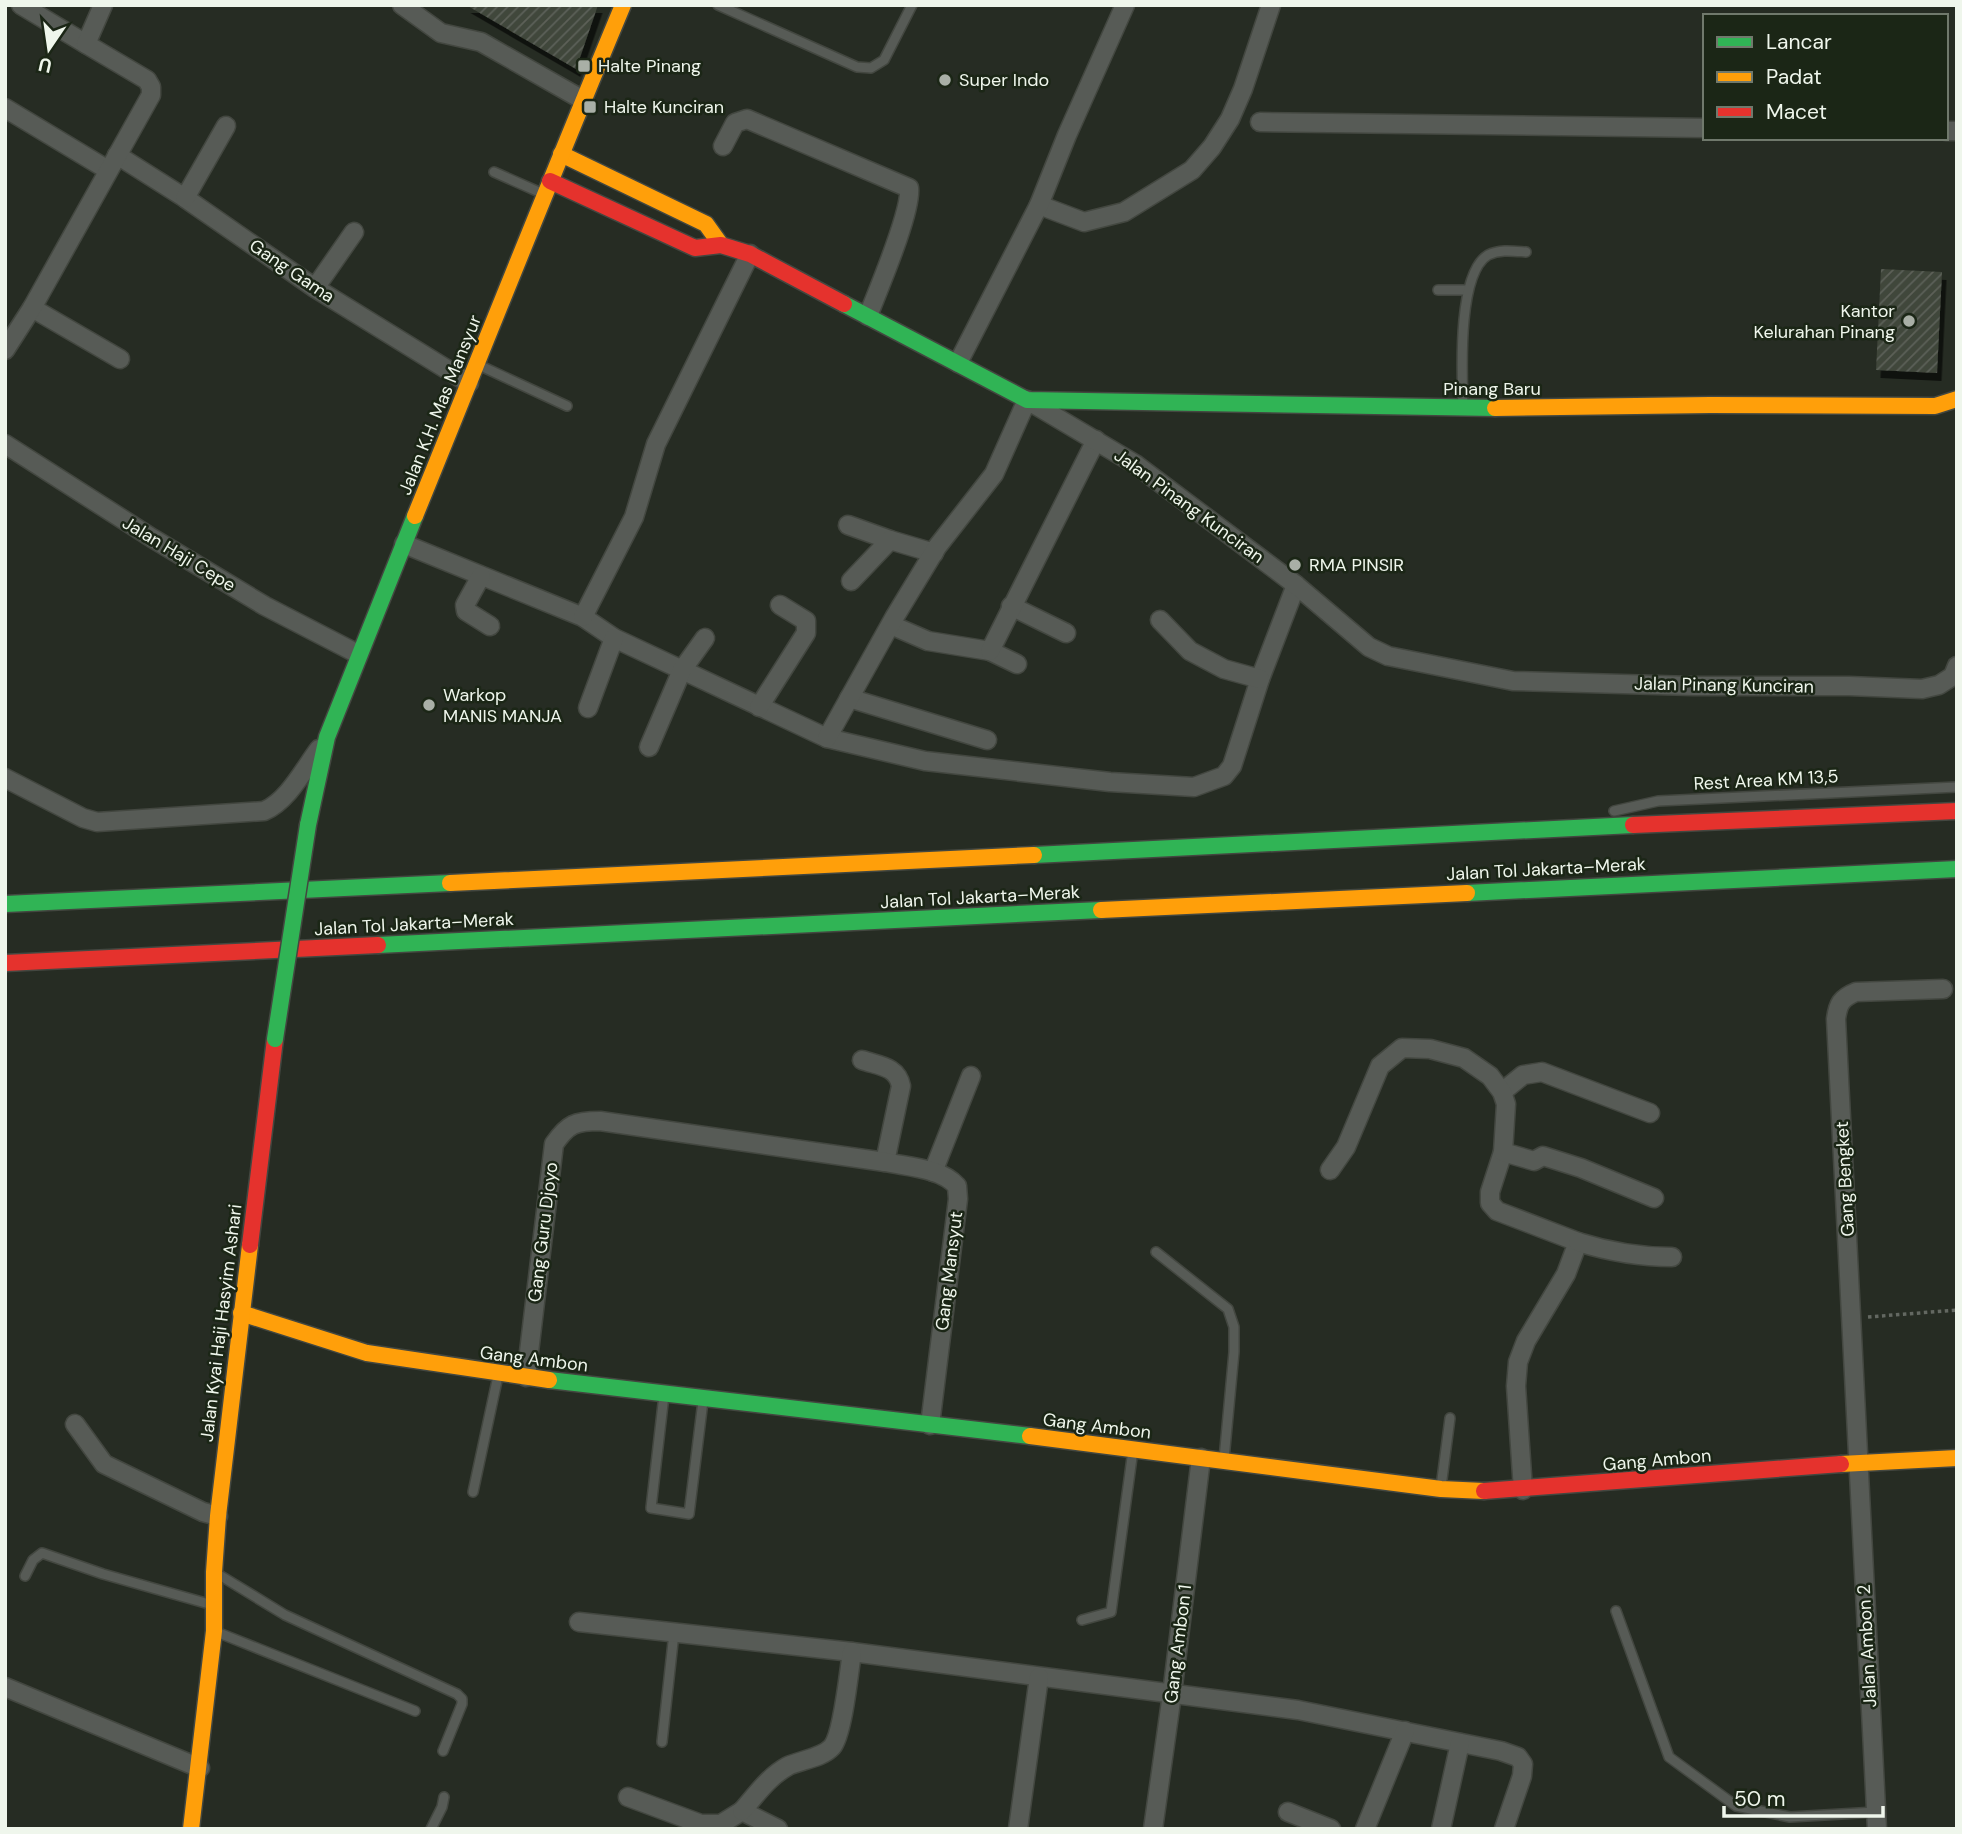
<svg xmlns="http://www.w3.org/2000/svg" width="1962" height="1834" font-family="'DM Sans',sans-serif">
	<defs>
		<pattern id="building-hatch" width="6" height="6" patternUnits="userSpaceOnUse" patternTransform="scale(1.75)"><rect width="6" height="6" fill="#40463b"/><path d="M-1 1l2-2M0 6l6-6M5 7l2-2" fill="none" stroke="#5c6158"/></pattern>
		<filter id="shadow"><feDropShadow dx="4.5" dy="8" stdDeviation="0" flood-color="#0009"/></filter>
	</defs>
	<rect width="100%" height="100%" fill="#262c23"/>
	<g fill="url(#building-hatch)" filter="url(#shadow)">
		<polygon points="466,5 598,5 576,69"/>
		<polygon points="1881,269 1942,272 1937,373 1876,370"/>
	</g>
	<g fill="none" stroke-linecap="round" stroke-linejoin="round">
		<defs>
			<g id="lane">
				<polyline points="718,5 857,67 871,68 884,60 912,5"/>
				<polyline points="494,172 539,192"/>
				<polyline points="1438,290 1467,290"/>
				<polyline points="483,367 567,406"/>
				<path d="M1463,407C1462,373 1457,274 1488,255C1500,249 1513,251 1526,252"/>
				<polyline points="1614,811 1658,801 1957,787"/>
				<polyline points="1156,1252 1228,1309 1234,1327 1234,1352 1224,1459"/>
				<polyline points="664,1395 651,1508 689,1514 703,1401"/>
				<polyline points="1441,1487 1450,1418"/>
				<polyline points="473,1492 498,1376"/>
				<polyline points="25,1576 33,1560 42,1553 103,1574 209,1604"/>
				<polyline points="221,1576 285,1615 457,1694 462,1699 462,1704 443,1751"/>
				<polyline points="1616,1611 1669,1757 1736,1806 1790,1817 1876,1812"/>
				<polyline points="1082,1620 1111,1612 1133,1450"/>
				<polyline points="219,1633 415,1711"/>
				<polyline points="662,1742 674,1633"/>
				<polyline points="431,1829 442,1807 444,1797"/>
			</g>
			<g id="street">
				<polyline points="21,5 86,44"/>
				<polyline points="402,5 441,33 481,42 583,100"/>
				<polyline points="5,108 108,170"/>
				<polyline points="1260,122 1705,128"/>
				<polyline points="1946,131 1957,131"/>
				<path d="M723,146L735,123L747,119L909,188C912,211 878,290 868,316"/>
				<polyline points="117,155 185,198 315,288 469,383"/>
				<polyline points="185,198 226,126"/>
				<polyline points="1039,205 1084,222 1124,212 1192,170 1212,147 1230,119 1243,89 1271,5"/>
				<polyline points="315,288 354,232"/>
				<polyline points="32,308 120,359"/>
				<polyline points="5,350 32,308 151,95 151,87 147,80 86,44 103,5"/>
				<polyline points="958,363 1039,205 1067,135 1125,5"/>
				<polyline points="5,444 152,538 265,606 358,654"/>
				<polyline points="848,525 890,540"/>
				<polyline points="404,544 583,617 614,638 827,738 925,761 1110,782 1194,787 1224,776 1232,766 1260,679 1296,585"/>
				<polyline points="481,576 465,605 466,611 490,626"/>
				<polyline points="851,581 890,540 934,553"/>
				<polyline points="1011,606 1066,633"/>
				<polyline points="583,617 634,517 656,444 750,254"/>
				<polyline points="1160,620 1190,651 1224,669 1260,679"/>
				<polyline points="891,625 928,641 990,651 1017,664"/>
				<polyline points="990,651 1096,440"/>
				<polyline points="849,698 987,740"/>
				<polyline points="759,707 806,633 806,621 780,605"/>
				<polyline points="588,708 614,638"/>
				<polyline points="827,738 894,618 937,547 994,474 1027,400 1135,464 1296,585 1369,647 1388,656 1513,681 1693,686 1849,686 1922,689 1939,685 1953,676 1957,666"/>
				<polyline points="649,747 682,670 705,638"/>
				<path d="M5,778L83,818L97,822L264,811C288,801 304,769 319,749"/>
				<path d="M862,1060C879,1066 897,1066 901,1086L885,1162"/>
				<polyline points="1502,1092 1523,1075 1542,1072 1650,1113"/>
				<polyline points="1503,1152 1490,1192 1490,1203 1497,1211 1578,1242 1566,1274 1526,1341 1518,1362 1516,1386 1523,1490"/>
				<polyline points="1330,1170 1346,1147 1380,1066 1402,1048 1430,1049 1464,1058 1490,1076 1502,1092 1506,1104 1503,1152 1534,1161 1543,1156 1581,1168 1654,1198"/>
				<polyline points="933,1172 971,1076"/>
				<path d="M1578,1242C1610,1252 1639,1257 1672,1257"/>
				<path d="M526,1377L554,1144C568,1124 575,1121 600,1121L885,1162C909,1167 941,1168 957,1186L958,1199L930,1425"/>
				<polyline points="75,1424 104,1464 203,1512 218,1516"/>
				<polyline points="579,1622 852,1652 1298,1710 1501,1751 1518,1757 1523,1764 1522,1776 1504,1829"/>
				<polyline points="5,1687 200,1768"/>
				<polyline points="628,1797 701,1824 721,1824 742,1811 778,1829"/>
				<path d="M742,1811C756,1795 768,1777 788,1766C801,1760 822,1758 832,1747C843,1734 849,1671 852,1652"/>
				<polyline points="1288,1812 1331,1829"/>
				<polyline points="1018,1829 1039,1677"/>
				<polyline points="1153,1829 1172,1694 1201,1458"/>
				<polyline points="1365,1829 1405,1731"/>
				<polyline points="1441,1829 1460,1743"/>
				<path d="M1877,1829L1836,1019C1838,1004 1841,998 1856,992L1943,989"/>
			</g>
			<g id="fast">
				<polyline points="844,304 1027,400 1495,408"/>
				<polyline points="308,825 327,737 415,516"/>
				<polyline points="1034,855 1633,825"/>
				<polyline points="1467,893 1957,869"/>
				<polyline points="5,904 450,883"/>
				<polyline points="378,945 1101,910"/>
				<polyline points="549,1380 1030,1436"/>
			</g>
			<g id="slow">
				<polyline points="561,154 706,224 721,245"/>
				<polyline points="1495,408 1710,405 1935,406 1957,399"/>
				<path d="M415,516C484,346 552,175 623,5"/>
				<polyline points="450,883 1034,855"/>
				<polyline points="1101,910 1467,893"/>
				<polyline points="241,1313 367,1353 549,1380"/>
				<polyline points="1030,1436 1441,1489 1484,1491"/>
				<polyline points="1841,1464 1957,1458"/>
				<polyline points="191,1829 214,1631 214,1572 218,1516 250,1245"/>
			</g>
			<g id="jam">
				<polyline points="550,181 695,248 721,245 750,254 844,304"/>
				<polyline points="1633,825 1957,811"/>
				<polyline points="5,963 378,945"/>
				<polyline points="250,1245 275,1039"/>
				<polyline points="1484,1491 1841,1464"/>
			</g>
		</defs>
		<use href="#lane" stroke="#434740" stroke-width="12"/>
		<use href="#street" stroke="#434740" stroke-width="21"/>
		<use href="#fast" stroke="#434740" stroke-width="19"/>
		<use href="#slow" stroke="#434740" stroke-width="19"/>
		<use href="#jam" stroke="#434740" stroke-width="19"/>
		<polyline stroke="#636861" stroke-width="3.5" stroke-dasharray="3.5 3.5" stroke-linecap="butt" points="1868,1317 1957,1310"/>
		<use href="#lane" stroke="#575b56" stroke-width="9"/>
		<use href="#street" stroke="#575b56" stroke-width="18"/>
		<use href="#fast" stroke="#30b455" stroke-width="16"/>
		<use href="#slow" stroke="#ff9f0a" stroke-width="16"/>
		<use href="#jam" stroke="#e5322d" stroke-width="16"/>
		<defs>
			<polyline id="fast-bridge" points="275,1039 308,825"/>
		</defs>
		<use href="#fast-bridge" stroke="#434740" stroke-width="19" stroke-linecap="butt"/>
		<use href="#fast-bridge" stroke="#30b455" stroke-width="16"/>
	</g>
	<g fill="#a9afa6" stroke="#1b2616" stroke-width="2.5">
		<rect x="577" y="59" width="14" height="14" rx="3.5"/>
		<circle cx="945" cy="80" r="7"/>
		<rect x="583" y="100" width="14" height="14" rx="3.5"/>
		<circle cx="1909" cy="321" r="7"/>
		<circle cx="1295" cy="565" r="7"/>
		<circle cx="429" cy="705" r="7"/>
	</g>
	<g text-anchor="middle" stroke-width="5" stroke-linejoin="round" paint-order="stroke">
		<g font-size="18" fill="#eff6ec" stroke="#1b2616" text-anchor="start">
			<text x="598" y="72">Halte Pinang</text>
			<text x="959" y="86">Super Indo</text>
			<text x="604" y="113">Halte Kunciran</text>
			<text x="1895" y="317" text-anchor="end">Kantor<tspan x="1895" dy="21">Kelurahan Pinang</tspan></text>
			<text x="1309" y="571">RMA PINSIR</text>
			<text x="443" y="701">Warkop<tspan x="443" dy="21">MANIS MANJA</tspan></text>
		</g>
		<g font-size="18" fill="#eff6ec" stroke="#1b2616">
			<text transform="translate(292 271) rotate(34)" y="6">Gang Gama</text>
			<text x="1492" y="395">Pinang Baru</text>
			<text transform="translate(440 405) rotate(-68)" y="6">Jalan K.H. Mas Mansyur</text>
			<text transform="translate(1189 506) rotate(36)" y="6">Jalan Pinang Kunciran</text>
			<text transform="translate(179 554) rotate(31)" y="6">Jalan Haji Cepe</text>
			<text transform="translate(1724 685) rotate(1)" y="6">Jalan Pinang Kunciran</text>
			<text transform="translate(1766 780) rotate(-3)" y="6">Rest Area KM 13,5</text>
			<text transform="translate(1546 869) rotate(-3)" y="6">Jalan Tol Jakarta–Merak</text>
			<text transform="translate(980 897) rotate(-3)" y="6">Jalan Tol Jakarta–Merak</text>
			<text transform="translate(414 924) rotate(-3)" y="6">Jalan Tol Jakarta–Merak</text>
			<text transform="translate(1845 1179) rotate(-93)" y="6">Gang Bengket</text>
			<text transform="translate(543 1232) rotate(-83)" y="6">Gang Guru Djoyo</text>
			<text transform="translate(949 1271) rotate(-83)" y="6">Gang Mansyut</text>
			<text transform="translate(221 1323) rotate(-83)" y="6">Jalan Kyai Haji Hasyim Ashari</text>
			<text transform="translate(534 1359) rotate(7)" y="6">Gang Ambon</text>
			<text transform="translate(1097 1426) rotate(7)" y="6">Gang Ambon</text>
			<text transform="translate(1657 1460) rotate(-5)" y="6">Gang Ambon</text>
			<text transform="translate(1178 1644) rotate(-83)" y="6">Gang Ambon 1</text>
			<text transform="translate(1867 1646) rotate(-93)" y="6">Jalan Ambon 2</text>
		</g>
	</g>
	<rect width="1962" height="1834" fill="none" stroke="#eff6ec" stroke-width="14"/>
	<rect x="1703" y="14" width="245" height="126" fill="#1b2616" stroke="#70796c" stroke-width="2"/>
	<rect x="1717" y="37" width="35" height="10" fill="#30b455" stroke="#70796c" stroke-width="2"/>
	<text x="1766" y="49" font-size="21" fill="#eff6ec">Lancar</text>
	<rect x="1717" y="72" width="35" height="10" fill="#ff9f0a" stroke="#70796c" stroke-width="2"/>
	<text x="1766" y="84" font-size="21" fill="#eff6ec">Padat</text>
	<rect x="1717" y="107" width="35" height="10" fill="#e5322d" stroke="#70796c" stroke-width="2"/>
	<text x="1766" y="119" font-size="21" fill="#eff6ec">Macet</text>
	<g transform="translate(49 49) rotate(193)" stroke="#1b2616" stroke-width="5" paint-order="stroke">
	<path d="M0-5L12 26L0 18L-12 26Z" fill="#eff6ec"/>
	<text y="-10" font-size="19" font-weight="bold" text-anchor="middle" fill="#eff6ec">U</text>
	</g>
	<path d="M1724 1806v10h159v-10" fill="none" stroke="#eff6ec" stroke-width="3.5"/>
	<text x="1734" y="1806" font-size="21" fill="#eff6ec" stroke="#1b2616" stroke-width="5" paint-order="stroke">50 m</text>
</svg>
